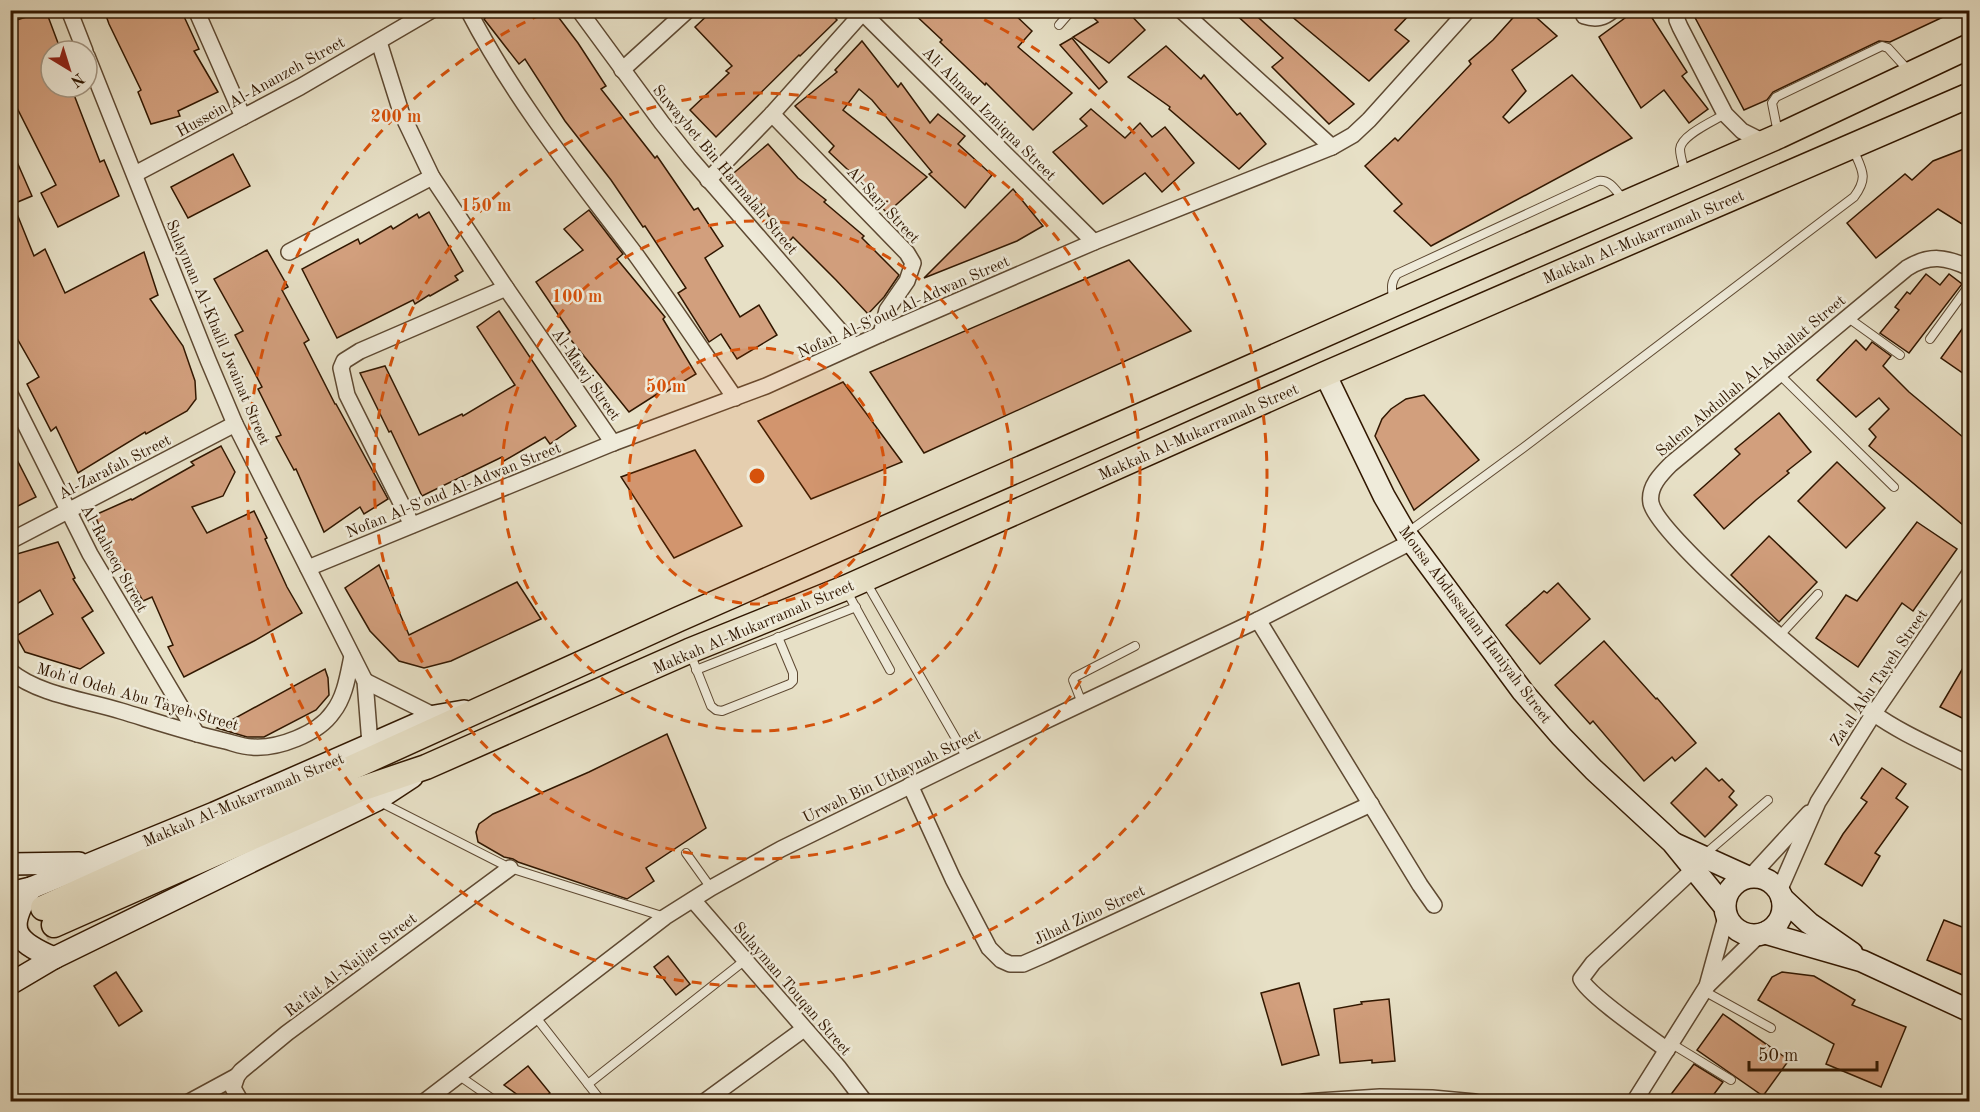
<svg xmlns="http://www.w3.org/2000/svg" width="1980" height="1112" font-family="'Old Standard TT',serif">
	<rect width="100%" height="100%" fill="#e7e0c6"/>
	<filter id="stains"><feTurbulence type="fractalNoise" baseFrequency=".00333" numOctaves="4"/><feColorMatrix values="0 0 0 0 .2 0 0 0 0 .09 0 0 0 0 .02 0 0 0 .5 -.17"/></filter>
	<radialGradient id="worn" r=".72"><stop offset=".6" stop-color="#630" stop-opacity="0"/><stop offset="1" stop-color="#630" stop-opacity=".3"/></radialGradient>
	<g fill="#d29f7d" stroke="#311700" stroke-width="1.5">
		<polygon points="104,10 181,10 199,49 194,51 218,92 178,111 180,116 151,124 138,92 141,90 109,24"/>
		<polygon points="495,10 553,10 578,43 606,86 601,89 655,158 657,156 694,210 698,208 723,246 705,258 740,317 759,305 777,335 737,359 721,334 709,342 678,293 686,288 645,226 643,227 611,180 565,121 525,59 519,64 484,19"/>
		<polygon points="713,10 828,10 837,20 800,56 799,55 716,137 690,110 729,73 726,71 732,66 695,27"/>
		<polygon points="910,10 1010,10 1032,31 1018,47 1072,93 1033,130 986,83 985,85 940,42 942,40"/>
		<polygon points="1103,10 1126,10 1145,30 1109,63 1073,37 1098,22 1093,17"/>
		<polygon points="1231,10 1250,10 1354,104 1329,124 1272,67 1283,58"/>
		<polygon points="1284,10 1414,10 1395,30 1409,41 1369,81"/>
		<polygon points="1520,10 1528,10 1557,36 1512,70 1526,91 1503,117 1509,123 1572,75 1632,138 1431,246 1394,211 1402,204 1365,166 1395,138 1398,141 1471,64 1469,61 1493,40"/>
		<polygon points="1636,10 1647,10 1687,72 1682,76 1708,109 1689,123 1664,90 1641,108 1599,37"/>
		<polygon points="1691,10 1958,10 1890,42 1879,41 1773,92 1767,100 1744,110"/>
		<polygon points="46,11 61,51 51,51 51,87 71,87 100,162 104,160 119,196 58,227 41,193 56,185 10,94 10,22"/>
		<polygon points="1072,38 1107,82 1099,89 1060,45"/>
		<polygon points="862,41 898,87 901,83 930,123 938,114 965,136 958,144 992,175 965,208 929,174 932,172 872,100 859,89 843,110 927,177 887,213 861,185 863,184 829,152 834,146 795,106 837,72 835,70"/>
		<polygon points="1166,46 1201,79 1204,75 1237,115 1240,113 1266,144 1239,169 1169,109 1170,107 1128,77"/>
		<polygon points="1091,109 1125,138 1140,123 1152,137 1165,127 1194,163 1162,192 1145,173 1103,204 1053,152 1087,126 1080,119"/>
		<polygon points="768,144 798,178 826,200 824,202 864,236 862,238 899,275 884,297 868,314 836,280 793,237 787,244 761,204 757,208 729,177"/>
		<polygon points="10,146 32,196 13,204 34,256 45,249 65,293 144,252 158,295 150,299 183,346 195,381 196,399 187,411 146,434 145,432 78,473 56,427 51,431 27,384 39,377 10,326"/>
		<polygon points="1964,149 1970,157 1970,229 1938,209 1876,258 1847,223 1905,174 1912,180 1933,161"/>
		<polygon points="233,154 250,186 188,218 171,187"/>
		<polygon points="1013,189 1043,226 1017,241 924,278"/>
		<polygon points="589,210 623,254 617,259 665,317 663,319 696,374 666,392 665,389 629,412 567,335 570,332 536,282 583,250 564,229"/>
		<polygon points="429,212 463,271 455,276 458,280 430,296 429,295 415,304 413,300 337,338 302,269 358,239 360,244 391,226 393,229 417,214 419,218"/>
		<polygon points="267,250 288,287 282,290 309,340 304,343 335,404 336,404 388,499 364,514 360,507 324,532 296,469 294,470 276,437 281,435 258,389 262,387 235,335 243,331 214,279"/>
		<polygon points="1129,260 1191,331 924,453 870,372"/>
		<polygon points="1926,274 1940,285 1949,274 1962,284 1909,353 1880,333 1899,310 1895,307 1907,292 1910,294"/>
		<polygon points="499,311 576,426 550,444 545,437 504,461 502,457 422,496 391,431 389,432 360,373 385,366 419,435 462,414 463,416 515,385 477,327"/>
		<polygon points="1970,318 1970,378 1941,358"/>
		<polygon points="1856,340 1866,350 1872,342 1891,356 1883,366 1909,392 1970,443 1970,531 1869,446 1876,437 1869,429 1889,409 1879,398 1856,417 1817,380"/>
		<polygon points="843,382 902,462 811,499 758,421"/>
		<polygon points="1424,395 1479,460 1414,510 1375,436 1382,419 1391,409 1406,399"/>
		<polygon points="1779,413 1811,452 1787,471 1789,473 1756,500 1724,529 1694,495 1740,454 1735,449"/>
		<polygon points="10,446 36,497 10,510"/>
		<polygon points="221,446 235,472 223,496 192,507 207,533 254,511 267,538 265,539 287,587 302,613 254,641 184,677 168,647 173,645 152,597 143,601 117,557 112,560 95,515 131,499 132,500 194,465 191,462"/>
		<polygon points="695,450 742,526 674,558 621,477"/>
		<polygon points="1837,462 1885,508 1846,548 1798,501"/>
		<polygon points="1917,522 1957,549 1913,611 1902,603 1858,667 1816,638 1846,595 1857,601"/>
		<polygon points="1769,536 1817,582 1779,622 1731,575"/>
		<polygon points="58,542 75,578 73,579 93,611 82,618 104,653 80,669 25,652 16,636 53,614 40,590 10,608 10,556"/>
		<polygon points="379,565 409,635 517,582 541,619 451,661 424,668 399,661 370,631 345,588"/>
		<polygon points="1558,583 1590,619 1540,664 1506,625 1544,591 1547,593"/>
		<polygon points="1604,641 1656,699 1657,698 1696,743 1675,761 1672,757 1644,781 1593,721 1590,724 1555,685"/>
		<polygon points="1970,656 1970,722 1940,707"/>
		<polygon points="325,669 328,678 329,695 316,710 264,737 247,737 217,728"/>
		<polygon points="667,734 706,828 646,868 654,881 627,899 518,862 513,859 504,857 478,842 476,832 479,824 493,814 589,772"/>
		<polygon points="1706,768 1719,781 1722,779 1734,791 1729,797 1737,805 1705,837 1671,803"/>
		<polygon points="1882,768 1906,784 1896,798 1908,807 1875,853 1880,856 1862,886 1825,864 1843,834 1867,802 1861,798"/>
		<polygon points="1944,920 1970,930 1970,978 1927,960"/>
		<polygon points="668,956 690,984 676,995 654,967"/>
		<polygon points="116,972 142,1011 119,1026 94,986"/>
		<polygon points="1782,972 1814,976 1855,1000 1852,1005 1906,1027 1881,1087 1826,1064 1834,1044 1758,1000 1772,977"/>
		<polygon points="1299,983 1319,1055 1282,1065 1261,993"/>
		<polygon points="1389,999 1395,1061 1372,1063 1372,1060 1340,1063 1334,1009 1362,1004 1361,1002"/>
		<polygon points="1723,1014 1789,1060 1763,1096 1697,1050"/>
		<polygon points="1694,1064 1723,1082 1709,1101 1666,1101"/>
		<polygon points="528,1066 550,1093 539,1101 526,1101 504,1085"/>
	</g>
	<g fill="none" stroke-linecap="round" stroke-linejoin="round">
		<polyline stroke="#c3b89e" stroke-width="24" stroke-dasharray="24 12" stroke-linecap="butt" points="10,943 54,925"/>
		<defs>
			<g id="lane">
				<polyline points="1059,25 1072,10"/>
				<polyline points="1778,133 1772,103 1776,97 1882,46 1888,48 1908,70"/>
				<path d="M1685,172C1683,165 1680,156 1680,149C1681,135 1714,121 1725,114"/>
				<path d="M1393,299C1392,289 1390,283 1397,274L1598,181C1610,179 1616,191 1623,199"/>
				<polyline points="1847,317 1900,355"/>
				<polyline points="1930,339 1970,284"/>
				<polyline points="1779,374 1894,487"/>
				<path d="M1407,533L1523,448L1854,197C1869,177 1862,170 1853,149"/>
				<polyline points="866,582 967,758"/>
				<polyline points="846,590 890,670"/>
				<polyline points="1780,635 1818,594"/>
				<polyline points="690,653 711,706 716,710 722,711 790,684 793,681 793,673 778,637"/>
				<polyline points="696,670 856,607"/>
				<polyline points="1084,702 1080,698 1073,680 1075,677 1135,646"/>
				<polyline points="380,802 510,868 665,917"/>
				<polyline points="686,853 711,888"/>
				<polyline points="1704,855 1768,800"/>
				<polyline points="1704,991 1771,1028"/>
				<polyline points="535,1016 602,1102"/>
				<polyline points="1672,1044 1731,1080"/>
				<polyline points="458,1075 497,1102"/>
				<polyline points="588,1084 744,961"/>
			</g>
			<g id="street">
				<polyline points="69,10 85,51"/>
				<polyline points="196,10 243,117"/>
				<path d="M468,10C514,99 576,176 636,255C670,302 702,350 735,398"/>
				<polyline points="579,10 662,123 690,158 853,346"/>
				<polyline points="860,10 1094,242"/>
				<polyline points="1181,10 1332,147"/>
				<polyline points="1678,10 1677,20 1680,27 1725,114 1742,131 1764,142"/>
				<path d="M1584,16C1596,20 1604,18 1613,10"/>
				<polyline points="379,42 401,112 432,177 506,288 613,443"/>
				<polyline points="87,56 208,360 235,424 365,681 370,744"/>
				<polyline points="622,70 688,10"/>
				<polyline points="772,114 907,253 913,263 907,281 887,310 881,334"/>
				<polyline points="135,174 300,87 432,10"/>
				<polyline points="708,180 772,114 865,10"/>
				<polyline points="289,252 432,177"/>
				<path d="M1970,268C1946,257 1930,254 1907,268L1671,464C1661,474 1648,487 1651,503C1658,538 1836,686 1873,713C1902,734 1937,748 1970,765"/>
				<polyline points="10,394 90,554 197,734"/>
				<polyline points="412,525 347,395 341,368 344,361 360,351 506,288"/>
				<polyline points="10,541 235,424"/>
				<polyline points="308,568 613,443 766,386 881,334 1094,242 1332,147 1353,135 1369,120 1468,10"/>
				<polyline points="1258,620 1420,885 1434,905"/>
				<path d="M10,671C39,695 86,700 121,711C154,721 187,732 221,740C231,742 242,747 252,747C278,749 318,734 333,712C345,697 348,675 352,656"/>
				<polyline points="365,681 435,716"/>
				<polyline points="910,785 953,879 989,948 1001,960 1010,964 1023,964 1046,954 1371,804"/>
				<polyline points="1751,876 1809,813"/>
				<polyline points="1779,891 1818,802 1874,713 1970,573"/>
				<polyline points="693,900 839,1068 865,1102"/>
				<polyline points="1707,986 1760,934"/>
				<path d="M1667,1050C1650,1037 1588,995 1581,979L1593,963L1694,869"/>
				<polyline points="189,1102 237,1076"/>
				<polyline points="241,1102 233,1088 237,1076 241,1071 287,1033 510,868"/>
				<polyline points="424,1102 665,917 711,888 781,849 967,758 1258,620 1411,542"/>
				<polyline points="704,1102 804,1029"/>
				<polyline points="1303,1102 1380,1097 1432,1098 1475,1102"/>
				<polyline points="1634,1102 1707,986 1726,917"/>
			</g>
			<g id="secondary">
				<polyline points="1325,374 1384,496 1406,534 1523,692 1561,736 1594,770 1672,842 1724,906"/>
				<polyline points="1675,844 1748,877"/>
				<polyline points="10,864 79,863"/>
				<circle cx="1754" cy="906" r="29"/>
				<path d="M31,888C7,928 10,939 54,958"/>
				<polyline points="10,893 31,888 214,813 435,716 464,711"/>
				<polyline points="1782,898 1809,923 1852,953"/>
				<polyline points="1765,933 1862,961 1970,1011"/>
				<polyline points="10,984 54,958 377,800 412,777"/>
			</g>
			<g id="primary">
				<polyline points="43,908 679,619 1394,304 1779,136 1970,46"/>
				<polyline points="54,925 361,789 426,767 689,651 845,588 1325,374 1970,95"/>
			</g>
		</defs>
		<use href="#lane" stroke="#5e4932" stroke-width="10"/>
		<use href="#street" stroke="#5e4932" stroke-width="18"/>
		<use href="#secondary" stroke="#311700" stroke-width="24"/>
		<use href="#primary" stroke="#311700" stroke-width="27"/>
		<use href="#lane" stroke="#efebda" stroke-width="8"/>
		<use href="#street" stroke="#efebda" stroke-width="15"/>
		<use href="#secondary" stroke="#efebda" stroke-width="21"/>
		<use href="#primary" stroke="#e7e0c6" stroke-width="24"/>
	</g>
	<circle cx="757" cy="476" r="128" fill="#d6520b" fill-opacity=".12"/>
	<g fill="none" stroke="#d6520b" stroke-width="3" stroke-dasharray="10 8">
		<circle cx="757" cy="476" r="128"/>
		<circle cx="757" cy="476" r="255"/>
		<circle cx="757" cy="476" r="383"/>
		<path d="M968 12A510 510 0 1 1 546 12"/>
	</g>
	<g text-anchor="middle" stroke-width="5" stroke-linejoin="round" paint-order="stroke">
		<g font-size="16" fill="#311700" stroke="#efebda">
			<text transform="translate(260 86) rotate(-29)" y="6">Hussein Al-Ananzeh Street</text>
			<text transform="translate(990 113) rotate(45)" y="6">Ali Ahmad Izmiqna Street</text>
			<text transform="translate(726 169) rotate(50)" y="6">Suwaybet Bin Harmalah Street</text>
			<text transform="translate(884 204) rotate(47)" y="6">Al-Sarj Street</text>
			<text transform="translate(1643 236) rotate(-23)" y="6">Makkah Al-Mukarramah Street</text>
			<text transform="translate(903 306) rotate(-24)" y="6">Nofan Al-S'oud Al-Adwan Street</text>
			<text transform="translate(219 332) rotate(67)" y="6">Sulayman Al-Khalil Jwainat Street</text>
			<text transform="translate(587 374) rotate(55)" y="6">Al-Mawj Street</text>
			<text transform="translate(1750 375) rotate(-40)" y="6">Salem Abdullah Al-Abdallat Street</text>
			<text transform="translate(1198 431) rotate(-24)" y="6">Makkah Al-Mukarramah Street</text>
			<text transform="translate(114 466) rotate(-27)" y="6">Al-Zarafah Street</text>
			<text transform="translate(453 489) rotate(-22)" y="6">Nofan Al-S'oud Al-Adwan Street</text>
			<text transform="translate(115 558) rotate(61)" y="6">Al-Raheeq Street</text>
			<text transform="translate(1476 624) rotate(53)" y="6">Mousa Abdussalam Haniyah Street</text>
			<text transform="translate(753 626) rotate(-23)" y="6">Makkah Al-Mukarramah Street</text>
			<text transform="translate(1878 677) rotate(-56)" y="6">Za'al Abu Tayeh Street</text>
			<text transform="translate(138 696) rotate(16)" y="6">Moh'd Odeh Abu Tayeh Street</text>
			<text transform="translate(891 775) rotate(-26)" y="6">Urwah Bin Uthaynah Street</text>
			<text transform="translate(243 799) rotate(-23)" y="6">Makkah Al-Mukarramah Street</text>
			<text transform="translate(1089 914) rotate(-25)" y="6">Jihad Zino Street</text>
			<text transform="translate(350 964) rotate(-37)" y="6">Ra'fat Al-Najjar Street</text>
			<text transform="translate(793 988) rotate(49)" y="6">Sulayman Touqan Street</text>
		</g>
	</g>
	<circle cx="757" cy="476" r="9" fill="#d6520b" stroke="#efebda" stroke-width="3"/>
	<g font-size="18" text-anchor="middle" font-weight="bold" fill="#d6520b" stroke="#efebda" stroke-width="5" stroke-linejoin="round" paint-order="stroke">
		<text x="396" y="122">200 m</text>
		<text x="486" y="211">150 m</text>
		<text x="577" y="302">100 m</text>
		<text x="666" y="392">50 m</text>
	</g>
	<rect width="1980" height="1112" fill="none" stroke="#e7e0c6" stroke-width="36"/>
	<rect x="12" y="12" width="1956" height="1088" fill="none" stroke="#311700" stroke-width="3"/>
	<rect x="18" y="18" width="1944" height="1076" fill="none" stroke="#311700" stroke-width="1.5"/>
	<g transform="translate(69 69) rotate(142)"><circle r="28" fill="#efebda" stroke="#a39683" stroke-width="1.5"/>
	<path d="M0-4.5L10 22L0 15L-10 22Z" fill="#8f2418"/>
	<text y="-9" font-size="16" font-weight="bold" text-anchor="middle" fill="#311700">N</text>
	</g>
	<path d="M1749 1061v9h128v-9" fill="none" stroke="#311700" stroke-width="3"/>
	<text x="1758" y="1061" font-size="18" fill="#311700" stroke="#efebda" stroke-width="4.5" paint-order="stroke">50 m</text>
	<rect width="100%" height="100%" filter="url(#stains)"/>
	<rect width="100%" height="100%" fill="url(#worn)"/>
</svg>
